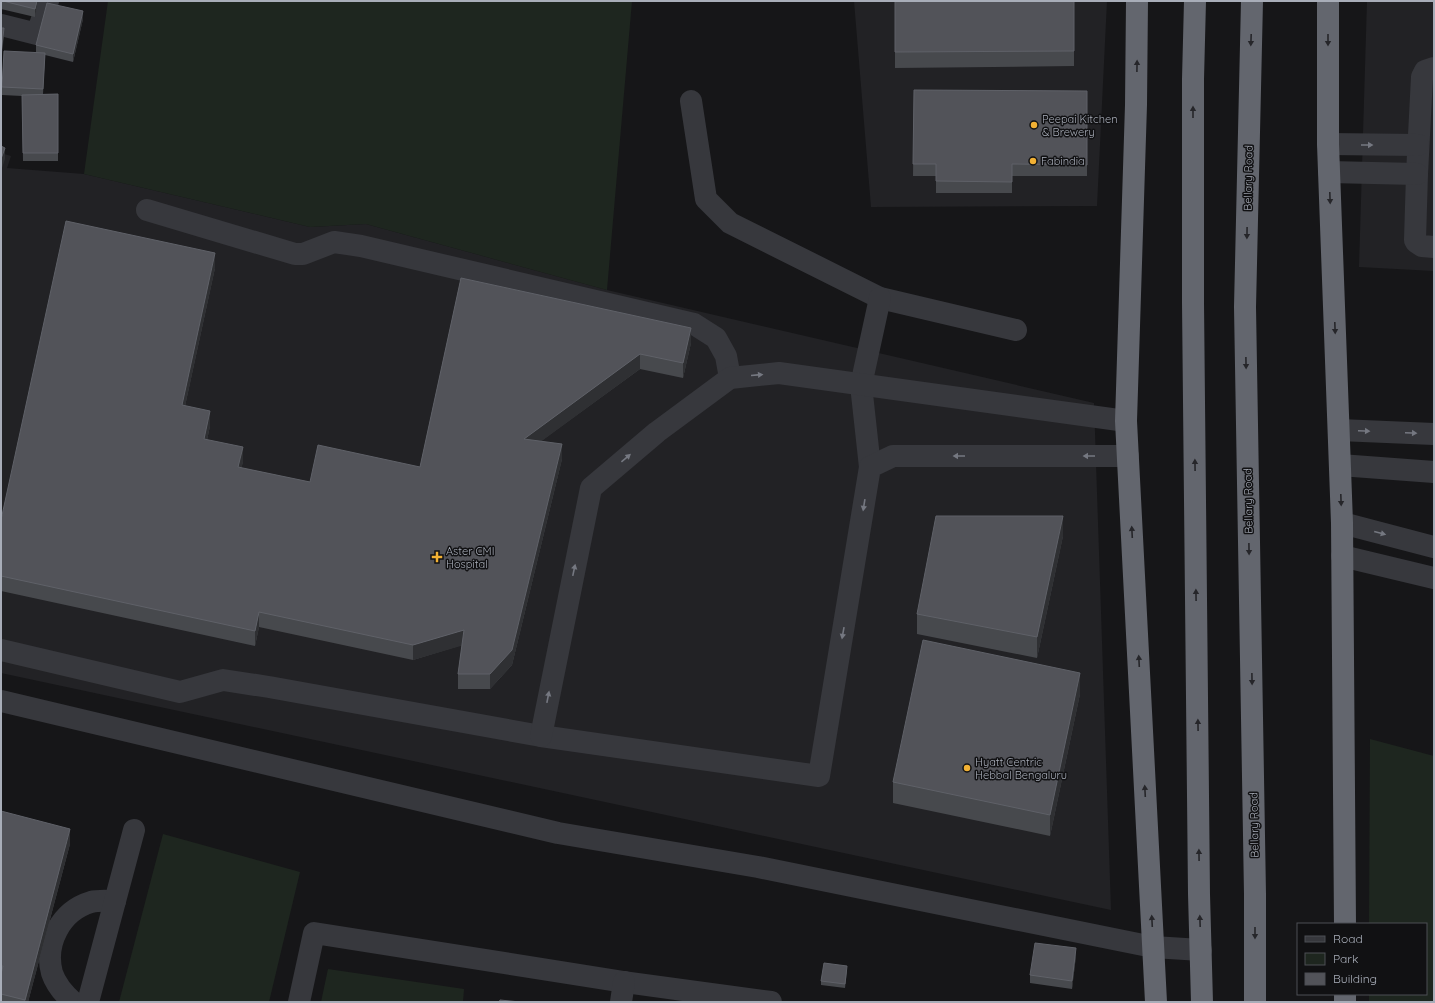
<svg xmlns="http://www.w3.org/2000/svg" width="1435" height="1003" font-family="Quicksand,sans-serif">
	<rect width="100%" height="100%" fill="#161618"/>
	<g fill="#222225">
		<polygon points="854,1 1107,1 1097,206 871,207"/>
		<polygon points="1367,1 1434,1 1434,271 1359,267"/>
		<polygon points="1,153 11,156 7,168 84,174 310,227 366,224 607,290 1094,403 1111,910 1,673"/>
	</g>
	<g fill="#1e261f">
		<polygon points="108,1 632,1 607,290 366,224 310,227 84,174"/>
		<polygon points="1370,739 1434,756 1434,1002 1369,1002 1369,994 1426,994 1426,924 1369,924"/>
		<polygon points="163,834 300,872 269,1002 119,1002"/>
		<polygon points="328,969 464,989 463,1002 321,1002"/>
	</g>
	<g fill="none" stroke-linecap="round" stroke-linejoin="round">
		<g stroke="#37383d" stroke-width="22">
			<polyline points="1,25 37,34 48,1"/>
			<polyline points="1434,68 1425,71 1422,77 1417,174 1415,240 1416,242 1422,246 1434,247"/>
			<polyline points="691,101 706,199 730,223 880,298 1016,330"/>
			<polyline points="1328,144 1418,145"/>
			<polyline points="1329,172 1417,174"/>
			<polyline points="147,210 295,254 303,254 334,242 361,246 694,324 716,338 726,356 730,378"/>
			<polyline points="1339,430 1434,434"/>
			<polyline points="1340,465 1434,472"/>
			<polyline points="870,467 861,385 880,298"/>
			<polyline points="1342,523 1434,547"/>
			<polyline points="1342,556 1434,578"/>
			<polyline points="1,650 180,692 223,680 269,687 541,736 819,776 870,467 893,456 1128,456"/>
			<polyline points="1,701 558,833 758,867 1153,947 1201,950"/>
			<polyline points="541,736 591,488 657,432 730,378 779,373 1126,421"/>
			<path d="M73,1002C64,994 56,985 52,973C44,943 61,911 91,902C99,900 107,901 115,901"/>
			<polyline points="88,1002 134,830"/>
			<polyline points="299,1002 314,933 624,982 771,1002"/>
			<polyline points="621,1002 624,982"/>
		</g>
		<g stroke="#63666e" stroke-width="22">
			<polyline points="1137,1 1136,105 1126,421 1156,1002"/>
			<polyline points="1195,1 1193,79 1193,303 1199,894 1202,1002"/>
			<polyline points="1252,1 1245,307 1255,894 1255,1002"/>
			<polyline points="1328,1 1328,144 1342,523 1345,924"/>
			<polyline points="1345,1002 1345,994"/>
		</g>
	</g>
	<g fill="#47494d">
		<polygon points="1,1 38,1 35,17 1,9"/>
		<polygon points="895,1 1074,1 1074,66 895,68"/>
		<polygon points="83,19 73,62 45,55 43,94 58,94 58,161 23,161 22,96 2,95 2,87 36,53 36,45"/>
		<polygon points="914,90 1087,91 1087,176 1012,176 1012,193 936,193 936,176 913,176"/>
		<polygon points="215,268 185,406 210,426 207,440 243,462 241,468 310,482 420,467 461,278 691,343 683,378 640,369 541,441 562,459 512,665 490,689 458,689 458,674 462,645 413,660 259,627 255,646 1,591 1,520"/>
		<polygon points="1063,536 1037,658 917,634 917,614"/>
		<polygon points="1080,694 1050,836 893,803 893,782"/>
		<polygon points="1,811 70,844 28,1002 1,1002"/>
		<polygon points="1076,956 1072,989 1030,983 1030,975"/>
		<polygon points="847,970 845,988 821,985 821,981"/>
	</g>
	<g fill="#2f3033">
		<polygon points="37,1 38,1 35,17 35,9"/>
		<polygon points="83,11 83,19 73,62 73,54"/>
		<polygon points="4,28 4,36 1,63 1,54"/>
		<polygon points="5,148 5,159 1,171 1,159"/>
		<polygon points="215,253 215,268 182,420 182,405"/>
		<polygon points="691,328 691,343 683,378 683,363"/>
		<polygon points="640,354 640,369 524,454 524,439"/>
		<polygon points="210,411 210,426 204,454 204,439"/>
		<polygon points="562,444 562,459 512,665 490,689 490,674"/>
		<polygon points="243,447 243,462 238,482 238,467"/>
		<polygon points="1063,516 1063,536 1037,658 1037,637"/>
		<polygon points="259,612 259,627 255,646 255,631"/>
		<polygon points="464,630 464,645 413,660 413,645"/>
		<polygon points="1080,673 1080,694 1050,836 1050,815"/>
		<polygon points="70,829 70,844 28,1002 25,1002"/>
		<polygon points="1076,948 1076,956 1072,989 1072,981"/>
	</g>
	<g fill="#525359" stroke="#5f6168">
		<polygon points="3,1 37,1 35,9"/>
		<polygon points="895,1 1074,1 1074,51 895,52"/>
		<polygon points="47,3 83,11 73,54 36,45"/>
		<polygon points="1,28 4,28 1,54"/>
		<polygon points="4,51 45,53 43,89 2,87"/>
		<polygon points="914,90 1087,91 1087,165 1012,164 1012,182 936,181 936,164 913,164"/>
		<polygon points="58,94 58,153 23,153 22,95"/>
		<polygon points="1,146 5,148 1,159"/>
		<polygon points="66,221 215,253 182,405 210,411 204,439 243,447 238,467 310,482 318,445 420,467 461,278 691,328 683,363 640,354 524,439 562,444 512,650 490,674 458,674 464,630 413,645 259,612 255,631 1,576 1,520"/>
		<polygon points="936,516 1063,516 1037,637 917,614"/>
		<polygon points="923,640 1080,673 1050,815 893,782"/>
		<polygon points="1,811 70,829 25,1000 1,994 1,974 3,966 1,966"/>
		<polygon points="1035,943 1076,948 1072,981 1030,975"/>
		<polygon points="824,963 847,966 845,984 821,981"/>
		<polygon points="500,1000 520,1002 499,1002"/>
	</g>
	<defs><path id="oneway-solid" d="M-6-.8H1V-3.2L6.5 0L1 3.2V.8H-6Z"/></defs>
	<g fill="#26262a">
		<use href="#oneway-solid" transform="translate(1251 40) rotate(92)"/>
		<use href="#oneway-solid" transform="translate(1328 40) rotate(90)"/>
		<use href="#oneway-solid" transform="translate(1137 66) rotate(-89)"/>
		<use href="#oneway-solid" transform="translate(1193 112) rotate(-90)"/>
		<use href="#oneway-solid" transform="translate(1330 198) rotate(88)"/>
		<use href="#oneway-solid" transform="translate(1247 233) rotate(91)"/>
		<use href="#oneway-solid" transform="translate(1335 328) rotate(88)"/>
		<use href="#oneway-solid" transform="translate(1246 363) rotate(89)"/>
		<use href="#oneway-solid" transform="translate(1195 465) rotate(-91)"/>
		<use href="#oneway-solid" transform="translate(1341 500) rotate(88)"/>
		<use href="#oneway-solid" transform="translate(1132 532) rotate(-93)"/>
		<use href="#oneway-solid" transform="translate(1249 549) rotate(89)"/>
		<use href="#oneway-solid" transform="translate(1196 595) rotate(-91)"/>
		<use href="#oneway-solid" transform="translate(1139 661) rotate(-93)"/>
		<use href="#oneway-solid" transform="translate(1252 679) rotate(89)"/>
		<use href="#oneway-solid" transform="translate(1198 725) rotate(-91)"/>
		<use href="#oneway-solid" transform="translate(1145 791) rotate(-93)"/>
		<use href="#oneway-solid" transform="translate(1199 855) rotate(-91)"/>
		<use href="#oneway-solid" transform="translate(1152 921) rotate(-93)"/>
		<use href="#oneway-solid" transform="translate(1200 921) rotate(-92)"/>
		<use href="#oneway-solid" transform="translate(1255 933) rotate(90)"/>
	</g>
	<g fill="#757881">
		<use href="#oneway-solid" transform="translate(1367 145)"/>
		<use href="#oneway-solid" transform="translate(757 375) rotate(-5)"/>
		<use href="#oneway-solid" transform="translate(1364 431) rotate(2)"/>
		<use href="#oneway-solid" transform="translate(1411 433) rotate(2)"/>
		<use href="#oneway-solid" transform="translate(959 456) rotate(-180)"/>
		<use href="#oneway-solid" transform="translate(1089 456) rotate(-180)"/>
		<use href="#oneway-solid" transform="translate(626 458) rotate(-40)"/>
		<use href="#oneway-solid" transform="translate(864 505) rotate(99)"/>
		<use href="#oneway-solid" transform="translate(1380 533) rotate(15)"/>
		<use href="#oneway-solid" transform="translate(574 570) rotate(-78)"/>
		<use href="#oneway-solid" transform="translate(843 633) rotate(100)"/>
		<use href="#oneway-solid" transform="translate(548 697) rotate(-79)"/>
	</g>
	<g fill="#f2b134" stroke="#111113" stroke-width="1.5">
		<circle cx="1034" cy="125" r="4"/>
		<circle cx="1033" cy="161" r="4"/>
		<path d="M435 551h4v4h4v4h-4v4h-4v-4h-4v-4h4z"/>
		<circle cx="967" cy="768" r="4"/>
	</g>
	<g text-anchor="middle" stroke-width="3" stroke-linejoin="round" paint-order="stroke">
		<g font-size="11" fill="#a8adb8" stroke="#111113" text-anchor="start">
			<text x="1042" y="123">Peepai Kitchen<tspan x="1042" dy="13">&amp; Brewery</tspan></text>
			<text x="1041" y="165">Fabindia</text>
			<text x="446" y="555">Aster CMI<tspan x="446" dy="13">Hospital</tspan></text>
			<text x="975" y="766">Hyatt Centric<tspan x="975" dy="13">Hebbal Bengaluru</tspan></text>
		</g>
		<g font-size="11" fill="#a8adb8" stroke="#111113">
			<text transform="translate(1248 178) rotate(-89)" y="4">Bellary Road</text>
			<text transform="translate(1248 501) rotate(-91)" y="4">Bellary Road</text>
			<text transform="translate(1254 825) rotate(-91)" y="4">Bellary Road</text>
		</g>
	</g>
	<rect width="1435" height="1003" fill="none" stroke="#a8adb8" stroke-width="4"/>
	<rect x="1297" y="923" width="130" height="72" fill="#111113" stroke="#4d4f55"/>
	<rect x="1305" y="936" width="20" height="6" fill="#37383d" stroke="#4d4f55"/>
	<text x="1333" y="943" font-size="12" fill="#a8adb8">Road</text>
	<rect x="1305" y="953" width="20" height="12" fill="#1e261f" stroke="#4d4f55"/>
	<text x="1333" y="963" font-size="12" fill="#a8adb8">Park</text>
	<rect x="1305" y="973" width="20" height="12" fill="#525359" stroke="#4d4f55"/>
	<text x="1333" y="983" font-size="12" fill="#a8adb8">Building</text>
</svg>
